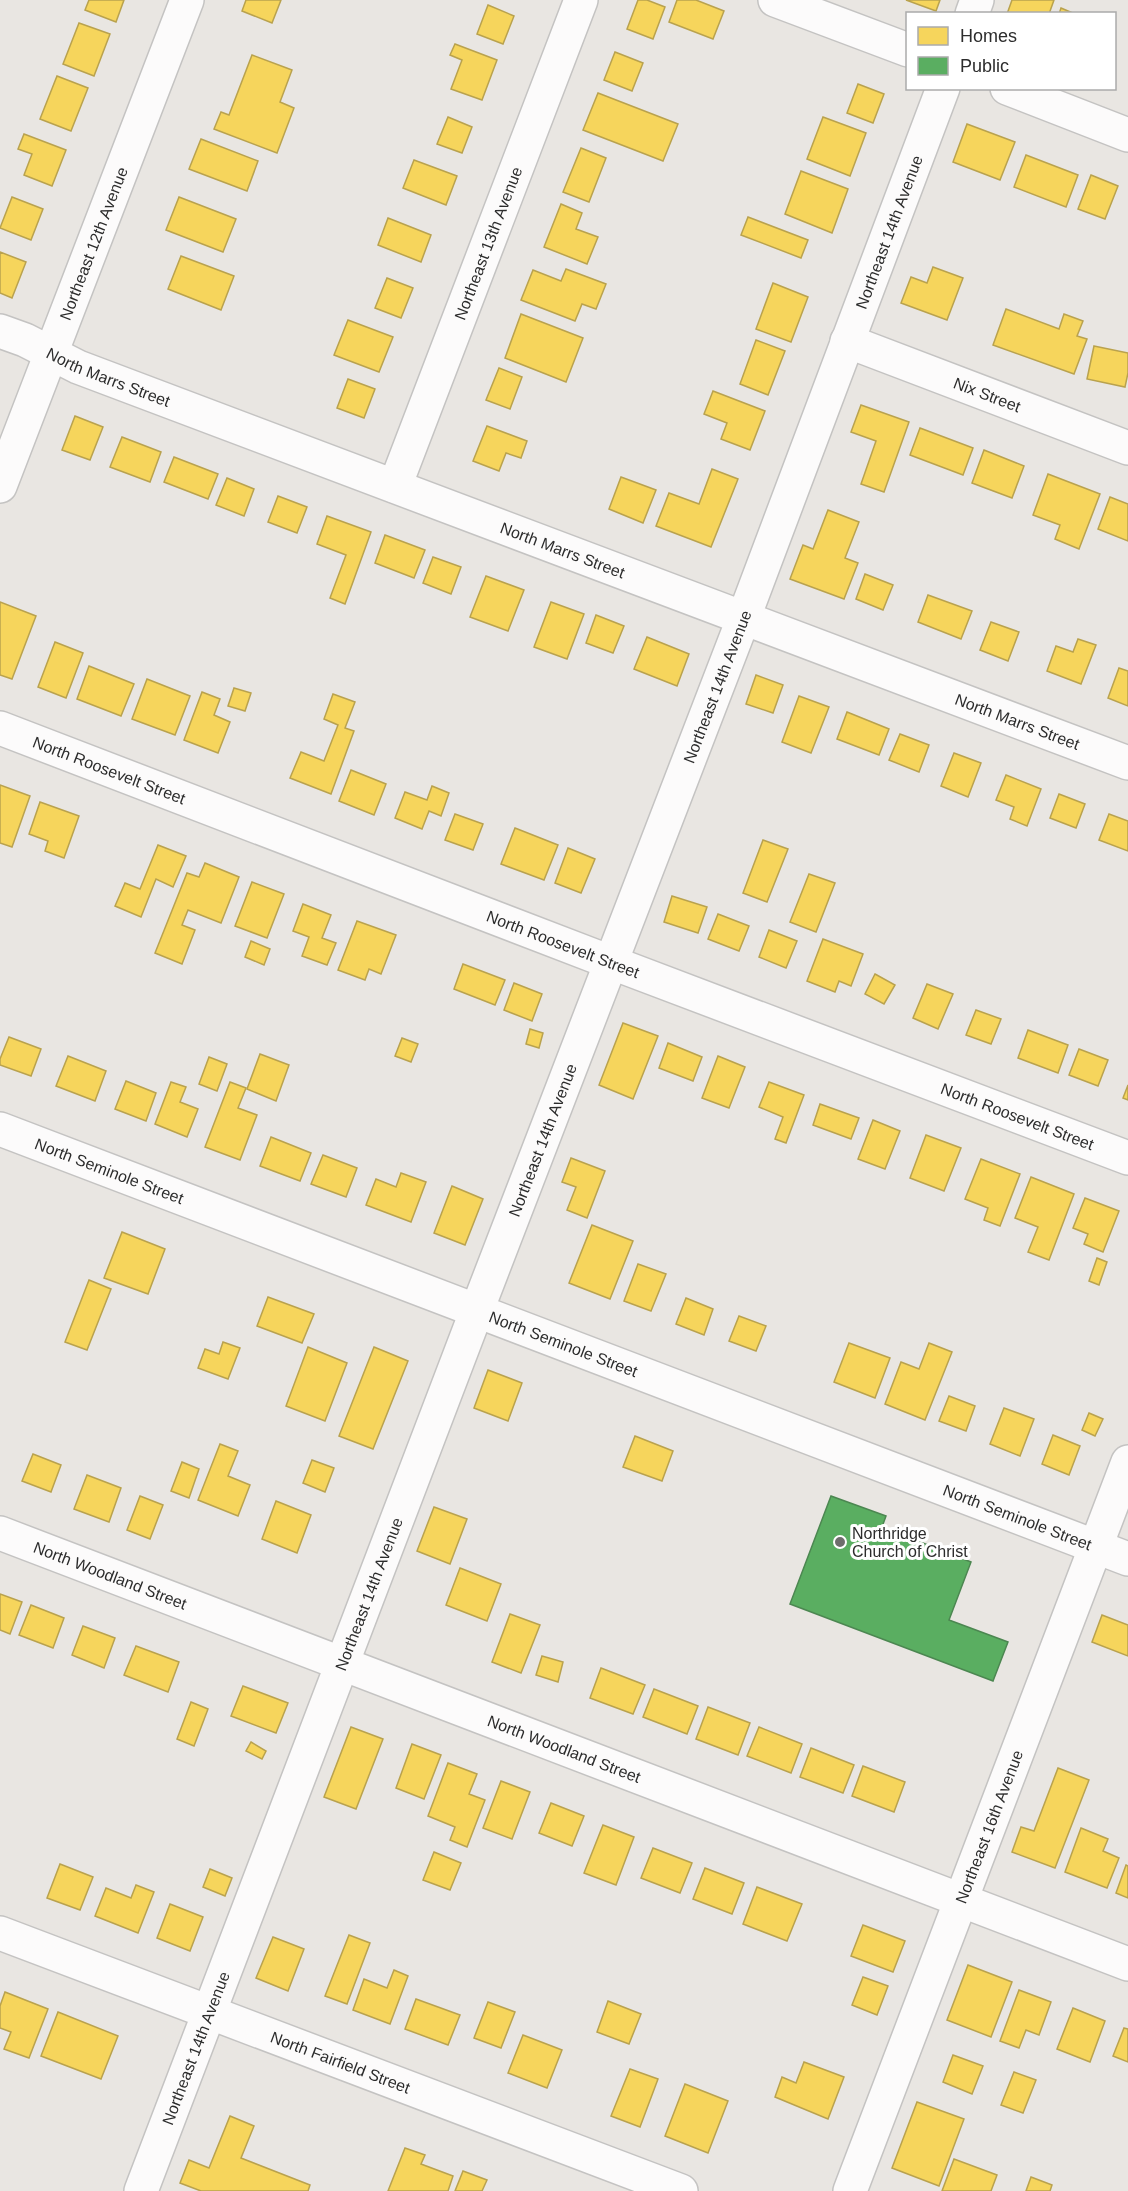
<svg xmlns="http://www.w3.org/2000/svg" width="1128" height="2191" font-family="Helvetica,sans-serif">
	<rect width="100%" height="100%" fill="#e9e6e2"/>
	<g fill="#f6d55c" stroke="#b9a24e" stroke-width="1.5">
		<polygon points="89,0 124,0 116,22 85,10"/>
		<polygon points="246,0 281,0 272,23 242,11"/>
		<polygon points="638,0 647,0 665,7 653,39 627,29"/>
		<polygon points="677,0 696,0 724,11 713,39 669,22"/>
		<polygon points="906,0 940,0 936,11"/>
		<polygon points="1012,0 1054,0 1049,14 1007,14"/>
		<polygon points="488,5 514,16 503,44 477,34"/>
		<polygon points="1061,8 1075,14 1059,14"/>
		<polygon points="79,23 110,34 94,76 63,64"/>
		<polygon points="455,44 497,60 482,100 451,89 462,60 450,55"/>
		<polygon points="615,52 643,63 632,91 604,80"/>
		<polygon points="252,55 292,70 280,102 294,108 277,153 214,129 221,112 229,115"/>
		<polygon points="57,76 88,88 71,131 40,119"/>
		<polygon points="858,84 884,94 873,123 847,113"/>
		<polygon points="598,93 678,124 663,161 583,130"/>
		<polygon points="448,117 472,127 462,153 437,144"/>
		<polygon points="823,117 866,133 850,176 807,159"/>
		<polygon points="967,124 1015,142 1000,180 953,162"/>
		<polygon points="24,134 66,150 52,186 24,175 32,154 18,149"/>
		<polygon points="201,139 258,161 247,191 189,169"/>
		<polygon points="581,148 606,158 589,202 563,192"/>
		<polygon points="1026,155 1078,175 1066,207 1014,187"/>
		<polygon points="414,160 457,176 446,205 403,188"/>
		<polygon points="801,171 848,189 832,233 785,214"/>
		<polygon points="1091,175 1118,186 1105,219 1078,209"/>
		<polygon points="12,197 43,209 31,240 0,228"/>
		<polygon points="179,197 236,219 223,252 166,230"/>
		<polygon points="561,204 582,213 576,229 598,237 587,264 544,247"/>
		<polygon points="748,217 808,240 801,258 741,235"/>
		<polygon points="388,218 431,235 421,262 378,245"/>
		<polygon points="0,252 26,262 12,298 0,293"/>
		<polygon points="181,256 234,276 221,310 168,289"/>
		<polygon points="933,267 963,278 947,320 901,303 911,277 927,283"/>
		<polygon points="566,269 606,284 596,309 582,304 575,321 521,300 533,270 561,281"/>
		<polygon points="387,278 413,288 401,318 375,308"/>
		<polygon points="773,283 808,297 791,342 756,329"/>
		<polygon points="1006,309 1059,329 1064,314 1083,321 1077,336 1087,339 1074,374 993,345"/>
		<polygon points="521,314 583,338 566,382 505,358"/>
		<polygon points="348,320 393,337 379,372 334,355"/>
		<polygon points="756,340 785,351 768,395 740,384"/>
		<polygon points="1094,346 1128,353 1128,373 1125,387 1087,379"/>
		<polygon points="499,368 522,377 510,409 486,400"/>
		<polygon points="348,379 375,389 364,418 337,408"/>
		<polygon points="713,391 765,411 750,450 721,439 727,423 704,414"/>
		<polygon points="861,405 909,422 884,492 861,484 876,441 851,432"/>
		<polygon points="75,416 103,427 90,460 62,450"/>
		<polygon points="487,426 527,441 521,458 506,453 499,471 473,461"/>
		<polygon points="920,428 973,448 963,475 910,455"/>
		<polygon points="122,437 161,452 150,482 110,467"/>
		<polygon points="984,450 1024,466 1012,498 972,483"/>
		<polygon points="174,457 218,474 208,499 164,482"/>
		<polygon points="712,469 738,479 711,547 656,526 669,493 699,504"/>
		<polygon points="1048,474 1100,494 1079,549 1055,539 1060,525 1033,515"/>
		<polygon points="621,477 656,490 643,523 609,509"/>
		<polygon points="227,478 254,489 244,516 216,505"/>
		<polygon points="278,496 307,507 297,533 268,522"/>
		<polygon points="1110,497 1128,504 1128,541 1098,529"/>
		<polygon points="828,510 859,522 845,558 858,563 844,599 790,579 803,545 813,549"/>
		<polygon points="327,516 371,532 345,604 330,598 346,555 317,544"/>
		<polygon points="385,535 425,550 414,578 375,563"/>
		<polygon points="433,557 461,567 451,594 423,583"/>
		<polygon points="865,574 893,585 883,610 856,599"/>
		<polygon points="486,576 524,590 508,631 470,617"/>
		<polygon points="928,595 972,611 961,639 918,622"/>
		<polygon points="0,602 36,616 12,679 0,675"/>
		<polygon points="551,602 584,614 567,659 534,647"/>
		<polygon points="596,615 624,626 613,653 586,643"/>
		<polygon points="991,622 1019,632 1008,661 980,650"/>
		<polygon points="647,637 689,654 677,686 634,669"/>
		<polygon points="1078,639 1096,645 1081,684 1047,671 1056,646 1073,652"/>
		<polygon points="55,642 83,653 66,698 38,687"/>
		<polygon points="89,666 134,684 121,716 77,699"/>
		<polygon points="1119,668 1128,671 1128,706 1108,698"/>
		<polygon points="756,675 783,685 773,713 746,704"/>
		<polygon points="147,679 190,696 175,735 132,719"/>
		<polygon points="234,688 251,693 245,711 228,706"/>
		<polygon points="202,692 220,699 214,715 230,722 218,753 184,740"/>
		<polygon points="333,694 355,702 345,728 354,731 331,794 290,778 301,752 324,761 338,725 324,719"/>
		<polygon points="799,696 829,707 811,753 782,742"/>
		<polygon points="847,712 889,729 879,755 837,739"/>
		<polygon points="900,734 929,745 919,772 889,760"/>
		<polygon points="954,753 981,763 968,797 941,786"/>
		<polygon points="351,770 386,784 374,815 339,801"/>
		<polygon points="1006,775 1041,789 1027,826 1010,819 1014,807 996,800"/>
		<polygon points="0,785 30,796 12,847 0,843"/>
		<polygon points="432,786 449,793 441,816 429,811 422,829 395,818 405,792 427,800"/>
		<polygon points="1059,794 1085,804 1076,828 1050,818"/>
		<polygon points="40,802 79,816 64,858 45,851 48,841 29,834"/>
		<polygon points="455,814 483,824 473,850 445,840"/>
		<polygon points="1109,814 1128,821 1128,851 1099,840"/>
		<polygon points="515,828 558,845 544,880 501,864"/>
		<polygon points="763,840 788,849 767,902 743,893"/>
		<polygon points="158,845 186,856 173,887 156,879 141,917 115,906 125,883 140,889"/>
		<polygon points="568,848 595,859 581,893 555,883"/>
		<polygon points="205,863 239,877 221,923 188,910 182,925 195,930 182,964 155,953 187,873 199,877"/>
		<polygon points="809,874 835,883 816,932 790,922"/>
		<polygon points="252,882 284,894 267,938 235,926"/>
		<polygon points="672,896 707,907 698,933 664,922"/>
		<polygon points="303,904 331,915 322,938 336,943 327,965 302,956 309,937 293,931"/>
		<polygon points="718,914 749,926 739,951 708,939"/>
		<polygon points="357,921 396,935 381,974 369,969 365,980 338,970"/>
		<polygon points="769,930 797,941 786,968 759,957"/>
		<polygon points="823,939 863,954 851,986 839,981 835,992 807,981"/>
		<polygon points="251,941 270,949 264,965 245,957"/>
		<polygon points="463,964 505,980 495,1005 454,989"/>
		<polygon points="875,974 895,985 884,1004 865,994"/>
		<polygon points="514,983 542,994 532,1021 504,1010"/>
		<polygon points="927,984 953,994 938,1029 913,1018"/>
		<polygon points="976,1010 1001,1019 991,1044 966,1035"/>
		<polygon points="623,1023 658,1036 633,1099 599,1085"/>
		<polygon points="530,1029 543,1033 539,1048 526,1044"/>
		<polygon points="1028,1030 1068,1045 1058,1073 1018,1058"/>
		<polygon points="9,1037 41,1049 31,1076 0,1065 0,1059"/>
		<polygon points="402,1038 418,1044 411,1062 395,1056"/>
		<polygon points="668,1043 702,1057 693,1081 659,1068"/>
		<polygon points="1079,1049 1108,1060 1098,1086 1069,1075"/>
		<polygon points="260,1054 289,1065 276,1101 247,1089"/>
		<polygon points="68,1056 106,1071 95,1101 56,1086"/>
		<polygon points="718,1056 745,1067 729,1108 702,1098"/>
		<polygon points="209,1057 227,1064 217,1091 199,1084"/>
		<polygon points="126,1081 156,1093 146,1121 115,1109"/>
		<polygon points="171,1082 186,1087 180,1102 198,1109 187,1137 155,1124"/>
		<polygon points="230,1082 246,1088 238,1108 257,1115 240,1160 205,1147"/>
		<polygon points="769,1082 804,1095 786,1143 775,1139 783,1117 759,1107"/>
		<polygon points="1128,1085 1128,1100 1123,1098"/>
		<polygon points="820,1104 859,1118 851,1139 813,1125"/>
		<polygon points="873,1120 900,1131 885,1169 858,1159"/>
		<polygon points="926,1135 961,1148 944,1191 910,1178"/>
		<polygon points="271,1137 311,1153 300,1181 260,1166"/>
		<polygon points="323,1155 357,1168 346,1197 311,1184"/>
		<polygon points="571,1158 605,1171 587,1218 567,1210 576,1187 562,1182"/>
		<polygon points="981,1159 1020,1174 1000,1226 984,1220 988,1208 965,1199"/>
		<polygon points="401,1173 426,1182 411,1222 366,1205 376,1179 396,1187"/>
		<polygon points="1031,1177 1074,1194 1049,1260 1028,1252 1038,1227 1015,1218"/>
		<polygon points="452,1186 483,1199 465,1245 434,1233"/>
		<polygon points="1085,1198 1119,1211 1103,1252 1084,1244 1088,1234 1073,1228"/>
		<polygon points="592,1225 633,1241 610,1299 569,1283"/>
		<polygon points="122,1232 165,1249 148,1294 104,1278"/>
		<polygon points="1097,1258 1107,1262 1099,1285 1089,1281"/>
		<polygon points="638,1264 666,1274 651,1311 624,1301"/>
		<polygon points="89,1280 111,1289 87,1350 65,1342"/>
		<polygon points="268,1297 314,1314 302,1343 257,1326"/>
		<polygon points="686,1298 713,1309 704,1335 676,1324"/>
		<polygon points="739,1316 766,1326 756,1351 729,1341"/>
		<polygon points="223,1342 240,1348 228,1379 198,1368 205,1349 219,1354"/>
		<polygon points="849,1343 890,1358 875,1398 834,1382"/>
		<polygon points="929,1343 952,1352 925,1420 885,1404 901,1362 919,1369"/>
		<polygon points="308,1347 347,1363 325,1421 286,1406"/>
		<polygon points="374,1347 408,1361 373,1449 339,1436"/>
		<polygon points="488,1370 522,1383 508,1421 474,1408"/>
		<polygon points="949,1396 975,1406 966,1431 939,1421"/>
		<polygon points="1004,1408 1034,1419 1020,1456 990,1444"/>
		<polygon points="1089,1413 1103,1419 1095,1436 1082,1430"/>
		<polygon points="1053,1435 1080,1446 1069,1475 1042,1464"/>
		<polygon points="635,1436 673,1451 662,1481 623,1467"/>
		<polygon points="220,1444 238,1451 228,1476 250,1485 238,1516 198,1500"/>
		<polygon points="33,1454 61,1465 51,1492 22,1481"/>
		<polygon points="312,1460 334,1468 325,1492 303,1483"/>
		<polygon points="182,1462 199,1469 189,1498 171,1491"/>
		<polygon points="87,1475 121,1488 109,1522 74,1509"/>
		<polygon points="140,1496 163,1505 150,1539 127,1530"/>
		<polygon points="276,1501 311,1515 297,1553 262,1539"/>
		<polygon points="434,1507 467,1519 450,1564 417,1551"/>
		<polygon points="460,1568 501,1584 487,1621 446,1605"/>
		<polygon points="0,1594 22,1602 10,1634 0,1630"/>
		<polygon points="31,1605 64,1618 53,1648 19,1635"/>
		<polygon points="510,1614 540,1625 521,1673 492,1662"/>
		<polygon points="1102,1615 1128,1625 1128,1656 1092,1642"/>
		<polygon points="83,1626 115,1638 104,1668 72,1655"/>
		<polygon points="136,1646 179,1662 168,1692 124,1675"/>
		<polygon points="542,1656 563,1662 558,1682 536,1675"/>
		<polygon points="601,1668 645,1685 633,1714 590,1698"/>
		<polygon points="243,1686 288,1703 276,1733 231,1716"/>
		<polygon points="654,1689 698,1706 687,1734 643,1717"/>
		<polygon points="191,1702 208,1709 194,1746 177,1739"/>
		<polygon points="708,1707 750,1723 738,1755 696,1739"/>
		<polygon points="351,1727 383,1739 356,1809 324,1797"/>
		<polygon points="759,1727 802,1744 791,1773 747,1756"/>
		<polygon points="251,1742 266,1751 262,1759 246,1751"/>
		<polygon points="412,1744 441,1755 424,1799 396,1788"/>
		<polygon points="811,1748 854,1765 843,1793 800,1777"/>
		<polygon points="448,1763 477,1774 469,1794 485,1800 467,1847 450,1840 455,1827 428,1816"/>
		<polygon points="863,1766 905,1782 894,1812 852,1796"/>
		<polygon points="1058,1768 1089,1780 1055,1868 1012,1852 1021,1827 1034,1831"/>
		<polygon points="501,1781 530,1792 512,1839 483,1828"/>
		<polygon points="551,1803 584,1816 572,1846 539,1833"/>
		<polygon points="603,1825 634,1837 616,1885 584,1873"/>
		<polygon points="1081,1828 1108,1839 1103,1851 1119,1858 1107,1888 1065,1872"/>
		<polygon points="653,1848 692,1863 680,1893 641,1878"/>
		<polygon points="434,1852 461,1863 450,1890 423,1880"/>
		<polygon points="60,1864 93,1877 80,1910 47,1898"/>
		<polygon points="1126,1865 1128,1866 1128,1898 1116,1893"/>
		<polygon points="705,1868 744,1883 732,1914 693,1899"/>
		<polygon points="210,1869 232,1878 225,1896 203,1887"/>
		<polygon points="136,1885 154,1892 138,1933 95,1916 106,1888 131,1898"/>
		<polygon points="757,1887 802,1904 787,1941 743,1924"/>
		<polygon points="170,1904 203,1917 190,1951 157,1938"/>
		<polygon points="863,1925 905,1941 893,1972 851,1956"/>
		<polygon points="349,1935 370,1943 347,2004 325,1996"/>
		<polygon points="273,1937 304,1949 288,1991 256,1978"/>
		<polygon points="968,1965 1012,1982 991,2037 947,2020"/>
		<polygon points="394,1970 408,1976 390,2024 353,2010 364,1979 387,1988"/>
		<polygon points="863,1977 888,1986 877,2015 852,2005"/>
		<polygon points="1019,1990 1051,2002 1039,2035 1026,2030 1019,2048 1000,2041"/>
		<polygon points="5,1992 48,2009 29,2058 4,2049 11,2032 0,2028 0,2006"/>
		<polygon points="416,1999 460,2015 448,2045 405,2029"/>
		<polygon points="608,2001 641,2014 629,2044 597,2032"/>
		<polygon points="488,2002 515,2012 501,2048 474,2038"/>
		<polygon points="1073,2008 1105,2021 1090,2062 1057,2049"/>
		<polygon points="58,2012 118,2036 101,2079 41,2056"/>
		<polygon points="1124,2028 1128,2029 1128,2062 1113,2056"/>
		<polygon points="523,2035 562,2050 547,2088 508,2073"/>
		<polygon points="953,2055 983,2066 972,2094 943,2082"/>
		<polygon points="804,2062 844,2077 828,2119 775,2097 782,2077 796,2083"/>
		<polygon points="630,2069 658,2079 640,2127 611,2116"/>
		<polygon points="1014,2072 1036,2080 1023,2113 1001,2105"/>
		<polygon points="685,2084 728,2101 708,2153 665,2136"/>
		<polygon points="917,2102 964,2119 939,2186 892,2168"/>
		<polygon points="230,2116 254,2126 241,2158 310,2185 308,2191 201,2191 180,2183 189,2160 209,2168"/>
		<polygon points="405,2148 425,2155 421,2164 453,2176 448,2191 388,2191"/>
		<polygon points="954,2159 997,2175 991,2191 942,2191"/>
		<polygon points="463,2171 487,2180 482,2191 455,2191"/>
		<polygon points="1031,2177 1052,2185 1050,2191 1026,2191"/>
	</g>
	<polygon fill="#5aae61" stroke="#4c8751" stroke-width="1.5" points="831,1496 886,1516 882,1527 971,1562 949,1620 1008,1642 993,1681 790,1604"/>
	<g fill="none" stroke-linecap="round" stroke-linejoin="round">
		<defs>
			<g id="minor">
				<polyline points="775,0 908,50"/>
				<polyline points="972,14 977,0"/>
				<polyline points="1007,88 1128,135"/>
				<path id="s1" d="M0,331L25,340L78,367L1128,763"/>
				<path id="s2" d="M847,341L1128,448"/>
				<path id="s3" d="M0,486L187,0"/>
				<path id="s4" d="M395,486L581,0"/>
				<path id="s5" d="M0,728L610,962L1128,1158"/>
				<path id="s6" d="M0,1129L1128,1559"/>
				<path id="s7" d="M0,1533L1128,1964"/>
				<path id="s8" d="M0,1933L681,2191"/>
				<path id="s9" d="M141,2191L477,1310L744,617L943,88"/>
				<path id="s10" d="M850,2191L1128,1462"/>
			</g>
		</defs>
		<use href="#minor" stroke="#c4c3c2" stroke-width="36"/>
		<use href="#minor" stroke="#fcfbfb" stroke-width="33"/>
	</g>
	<circle fill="#6e6d6c" stroke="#fff" stroke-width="2" cx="840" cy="1542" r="6"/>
	<g text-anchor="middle" stroke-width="6" stroke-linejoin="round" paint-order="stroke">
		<g font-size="16" fill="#2c2c2c" stroke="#fff">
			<text dy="6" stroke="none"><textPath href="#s9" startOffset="2097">Northeast 14th Avenue</textPath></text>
			<text dy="6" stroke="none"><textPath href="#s3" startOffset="260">Northeast 12th Avenue</textPath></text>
			<text dy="6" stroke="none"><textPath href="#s4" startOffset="260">Northeast 13th Avenue</textPath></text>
			<text dy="6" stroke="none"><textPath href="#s1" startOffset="118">North Marrs Street</textPath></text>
			<text dy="6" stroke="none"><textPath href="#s2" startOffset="150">Nix Street</textPath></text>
			<text dy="6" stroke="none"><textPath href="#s1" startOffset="604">North Marrs Street</textPath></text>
			<text dy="6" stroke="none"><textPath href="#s9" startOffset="1611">Northeast 14th Avenue</textPath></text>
			<text dy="6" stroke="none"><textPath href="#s1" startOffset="1090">North Marrs Street</textPath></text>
			<text dy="6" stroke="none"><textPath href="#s5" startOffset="117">North Roosevelt Street</textPath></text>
			<text dy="6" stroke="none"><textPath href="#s5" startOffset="603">North Roosevelt Street</textPath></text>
			<text dy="6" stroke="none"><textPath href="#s5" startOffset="1089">North Roosevelt Street</textPath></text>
			<text dy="6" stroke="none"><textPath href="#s9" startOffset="1125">Northeast 14th Avenue</textPath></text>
			<text dy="6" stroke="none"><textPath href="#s6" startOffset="117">North Seminole Street</textPath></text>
			<text dy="6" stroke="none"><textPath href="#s6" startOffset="603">North Seminole Street</textPath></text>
			<text dy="6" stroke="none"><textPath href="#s6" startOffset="1089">North Seminole Street</textPath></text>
			<text dy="6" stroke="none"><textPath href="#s7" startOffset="118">North Woodland Street</textPath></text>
			<text dy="6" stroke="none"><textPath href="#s9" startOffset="639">Northeast 14th Avenue</textPath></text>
			<text dy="6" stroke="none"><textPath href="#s7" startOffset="604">North Woodland Street</textPath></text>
			<text dy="6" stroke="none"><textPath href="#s10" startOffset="390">Northeast 16th Avenue</textPath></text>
			<text dy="6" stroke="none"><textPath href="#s9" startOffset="153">Northeast 14th Avenue</textPath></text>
			<text dy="6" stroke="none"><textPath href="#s8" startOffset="364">North Fairfield Street</textPath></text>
		</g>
		<g font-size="16" fill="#2c2c2c" stroke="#fff" text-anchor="start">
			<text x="852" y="1539">Northridge<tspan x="852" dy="18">Church of Christ</tspan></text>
		</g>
	</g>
	<rect x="906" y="12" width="210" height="78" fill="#ffffff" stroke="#ababab" stroke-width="1.5"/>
	<rect x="918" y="27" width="30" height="18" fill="#f6d55c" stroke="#ababab" stroke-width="1.5"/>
	<text x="960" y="42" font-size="18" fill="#2c2c2c">Homes</text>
	<rect x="918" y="57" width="30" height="18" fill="#5aae61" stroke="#ababab" stroke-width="1.5"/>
	<text x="960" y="72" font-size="18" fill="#2c2c2c">Public</text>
</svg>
